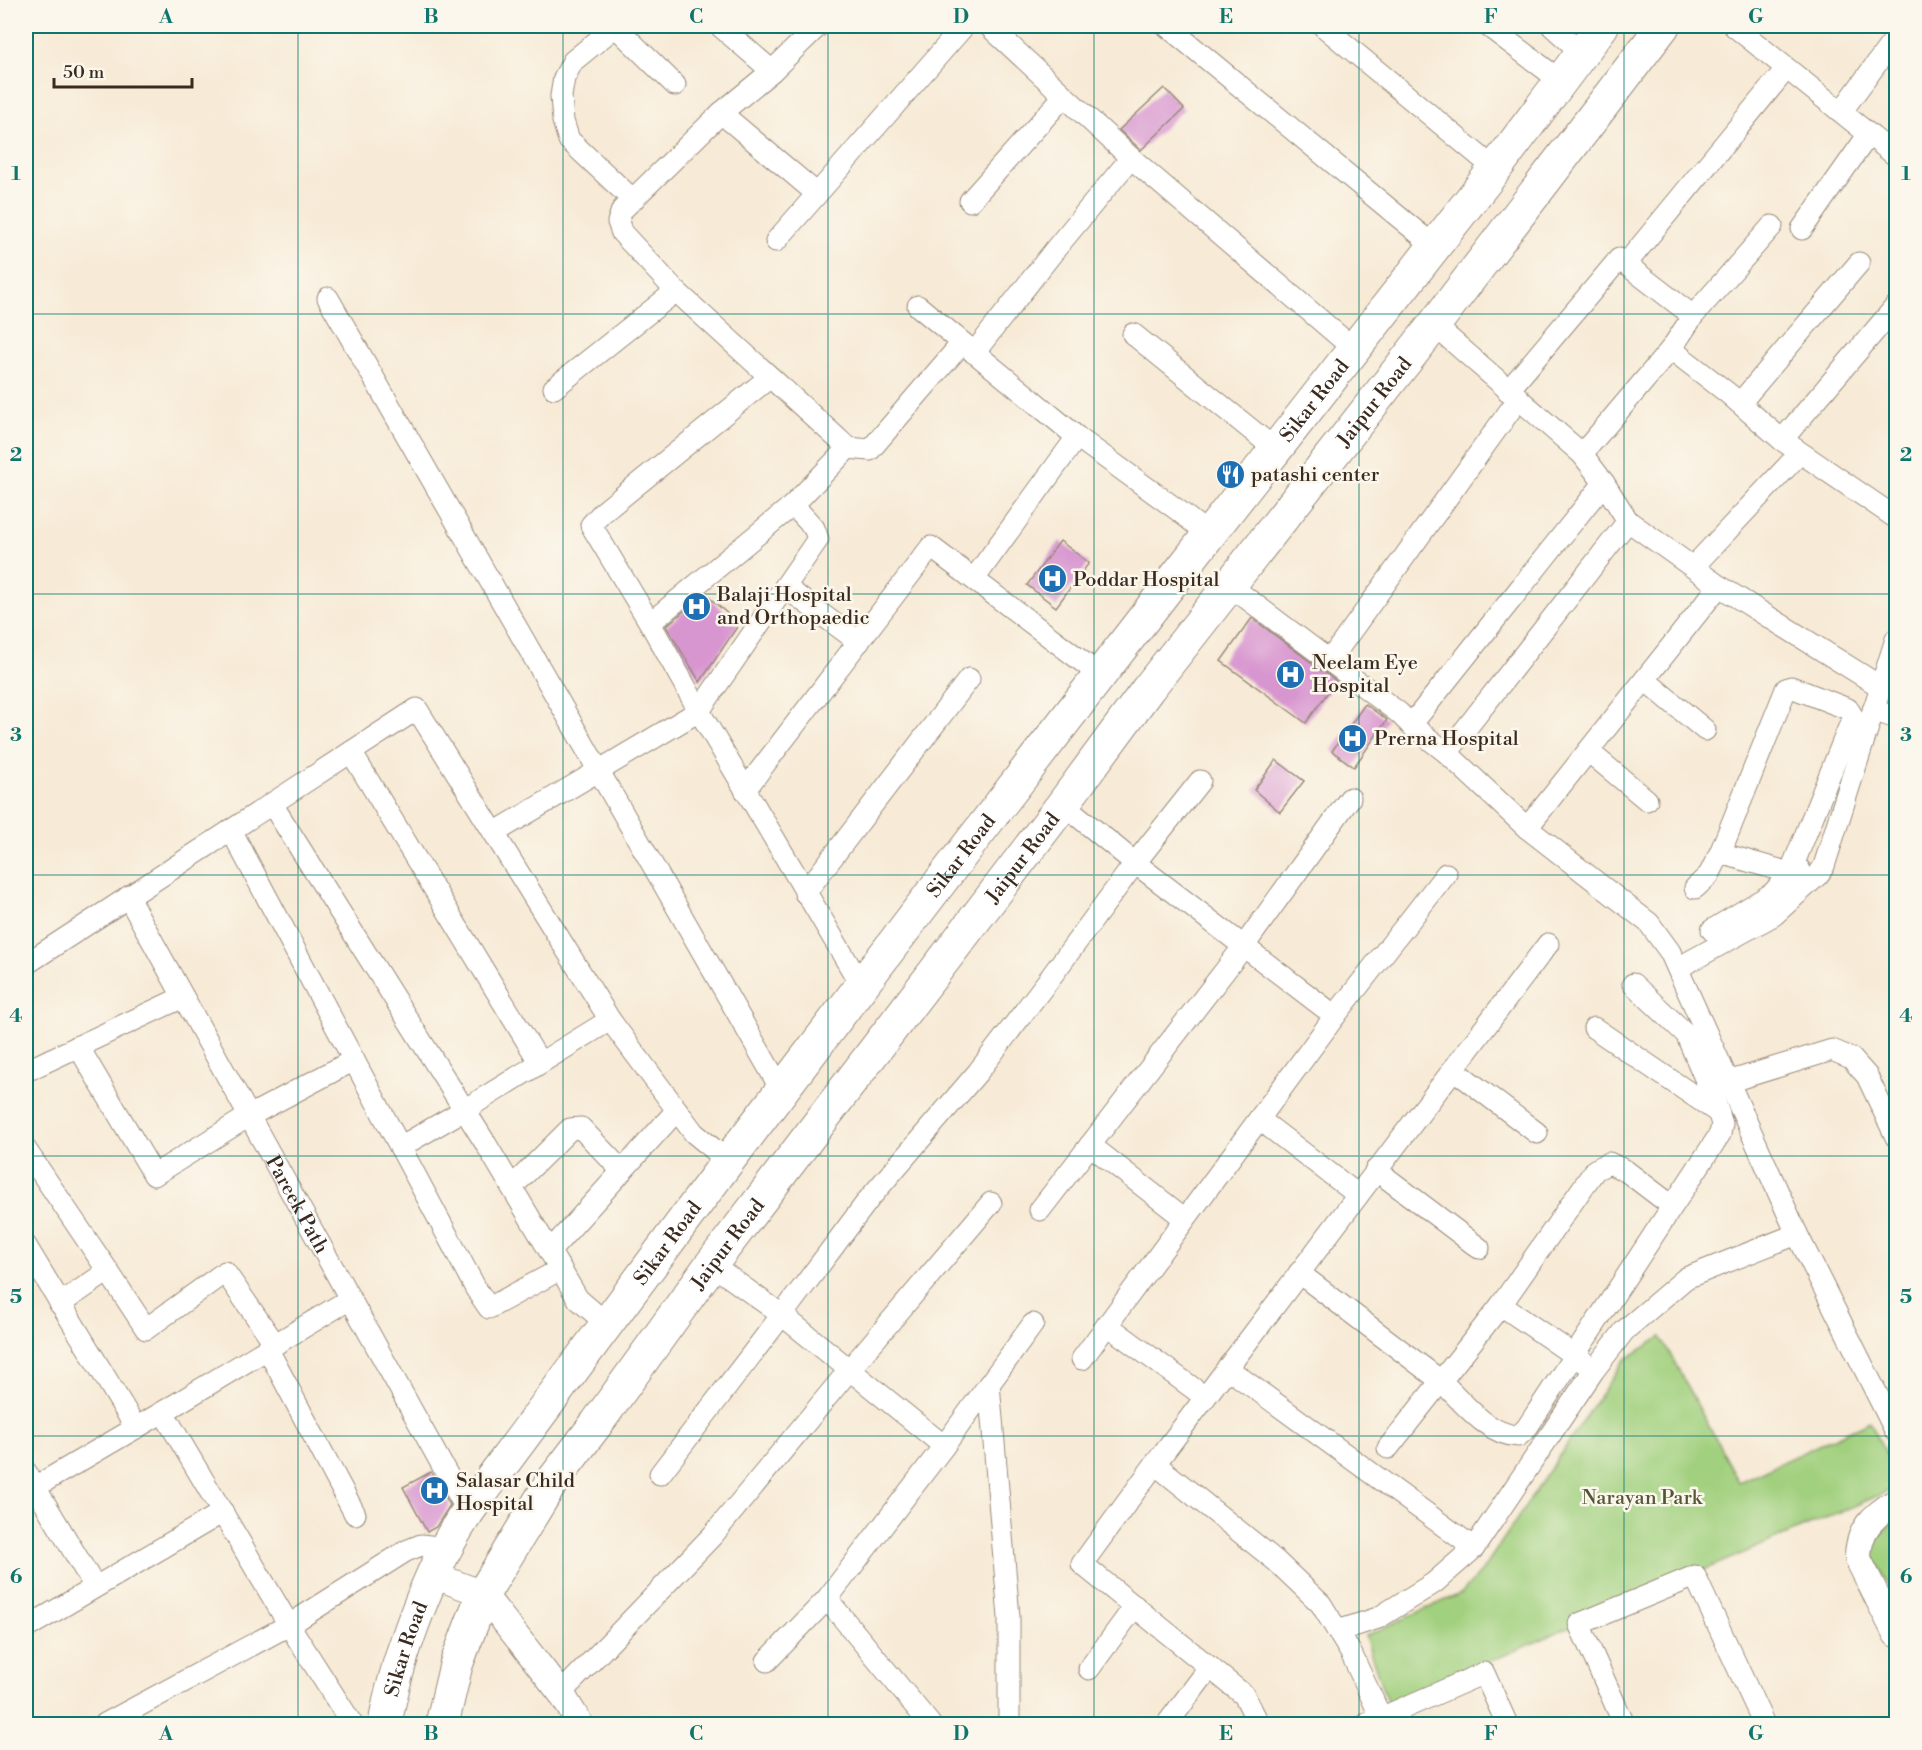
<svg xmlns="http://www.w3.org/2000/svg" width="1922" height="1750" font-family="'Libre Bodoni',serif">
	<rect width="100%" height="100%" fill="#fbf7ec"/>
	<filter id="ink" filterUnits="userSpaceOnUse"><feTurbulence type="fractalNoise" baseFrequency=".0167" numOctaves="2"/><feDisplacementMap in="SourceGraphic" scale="12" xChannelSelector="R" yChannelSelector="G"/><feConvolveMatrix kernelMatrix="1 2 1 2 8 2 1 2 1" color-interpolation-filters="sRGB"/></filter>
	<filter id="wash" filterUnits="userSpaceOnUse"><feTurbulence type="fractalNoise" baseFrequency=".008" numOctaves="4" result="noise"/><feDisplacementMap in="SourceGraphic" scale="24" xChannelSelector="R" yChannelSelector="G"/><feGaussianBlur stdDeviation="1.35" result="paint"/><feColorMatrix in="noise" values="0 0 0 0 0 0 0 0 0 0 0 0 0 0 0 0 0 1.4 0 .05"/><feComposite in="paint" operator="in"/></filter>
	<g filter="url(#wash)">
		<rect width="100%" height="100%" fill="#f7ead6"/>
		<g fill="#a1d07e" stroke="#6e7d4e" stroke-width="1.5">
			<polygon points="1661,1337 1739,1482 1870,1421 1896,1475 1896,1488 1388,1705 1365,1636 1462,1593 1482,1571 1624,1360"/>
			<path d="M1896,1521V1598C1892,1589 1876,1564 1874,1555C1872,1541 1885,1527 1896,1521Z"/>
		</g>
		<g id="blocks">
			<g fill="#d896d0">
				<polygon points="1164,88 1184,109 1141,150 1119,130"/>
				<polygon points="1060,541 1089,563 1056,607 1027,585"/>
				<polygon points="705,594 739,624 700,682 666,626"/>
				<polygon points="1252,618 1336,681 1306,723 1221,661"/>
				<polygon points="1365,704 1387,720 1354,767 1332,751"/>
				<polygon points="1276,760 1304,781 1280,812 1254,790"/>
				<polygon points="431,1472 450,1505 436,1527 427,1532 403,1487"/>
			</g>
		</g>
	</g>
	<g filter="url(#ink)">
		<use href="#blocks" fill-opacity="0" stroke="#998a7a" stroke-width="1.5"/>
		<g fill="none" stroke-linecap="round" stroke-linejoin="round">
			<defs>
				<g id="minor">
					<polyline points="615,26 675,85"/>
					<polyline points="616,26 573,61 564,78 561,96 563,121 569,140 633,200"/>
					<polyline points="720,26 772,71"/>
					<polyline points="989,26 1131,158 1354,349"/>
					<polyline points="1167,26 1434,246"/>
					<polyline points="1323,26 1495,169"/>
					<polyline points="1488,26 1562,82"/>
					<polyline points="1552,26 1582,53"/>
					<polyline points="1734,26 1896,156"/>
					<polyline points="1840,111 1847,104 1896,37"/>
					<polyline points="721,113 816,193"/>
					<polyline points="970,201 1064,96"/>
					<polyline points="1802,229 1869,134"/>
					<polyline points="776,241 964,26"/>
					<polyline points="1626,264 1786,69"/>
					<polyline points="676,291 622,233 618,222 622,210 721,113 772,71 818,26"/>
					<polyline points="328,298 782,1091"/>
					<polyline points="918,306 1077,437 1179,511 1209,535"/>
					<polyline points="1693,316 1772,226"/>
					<polyline points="1434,325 1582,454 1604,483 1628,521 1719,586 1881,687"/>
					<polyline points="1133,334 1275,449"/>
					<polyline points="1671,349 1729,394 1782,440 1896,518"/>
					<polyline points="974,353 1057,247 1131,158"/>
					<polyline points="770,377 602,513 591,525 650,623 699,711 862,987"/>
					<polyline points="554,388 676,291 848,448 870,450 962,343"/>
					<polyline points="1508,391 1619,259 1693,316 1671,349 1582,454"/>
					<polyline points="1740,403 1859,263"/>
					<polyline points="1782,440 1896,306"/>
					<polyline points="1693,567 1800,453"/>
					<polyline points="974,579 1077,437"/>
					<polyline points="1229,585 1399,713 1411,725 1447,753 1527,828 1649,923 1670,952 1797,1234 1896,1432"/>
					<polyline points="785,587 859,642"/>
					<polyline points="650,623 793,505 848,448"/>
					<polyline points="1330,660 1519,398"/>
					<polyline points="1645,680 1705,730"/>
					<polyline points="1873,710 1896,718"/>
					<polyline points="1411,725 1604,483"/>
					<polyline points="1588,751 1647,800"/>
					<polyline points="351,752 540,1063"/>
					<polyline points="1447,753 1628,521"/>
					<polyline points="745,790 931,547 1100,675"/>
					<polyline points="272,804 486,1144 578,1299 607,1324"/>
					<polyline points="1063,804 1135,863 1335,1016"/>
					<polyline points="1527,828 1719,586"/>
					<polyline points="231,830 476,1289 489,1308 561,1269"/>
					<polyline points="494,833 699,711 818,539 814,528 793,505"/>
					<polyline points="1720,853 1790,873 1800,870"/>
					<polyline points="1695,888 1709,875 1720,853 1786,689 1791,687 1848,709 1853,717 1790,873 1773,893 1712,930"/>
					<polyline points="805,893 969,679"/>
					<path id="s1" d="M128,897L468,1512"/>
					<polyline points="26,964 417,709 610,1020 694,1133 728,1161"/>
					<polyline points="1678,968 1774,915 1818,875 1824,866 1896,639"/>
					<polyline points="1594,1028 1719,1113"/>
					<polyline points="78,1046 154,1175 249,1116 354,1060"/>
					<polyline points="1453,1069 1537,1133"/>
					<polyline points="26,1071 183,997"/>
					<polyline points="1728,1082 1832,1050 1851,1058 1867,1076 1896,1137"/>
					<polyline points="1259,1119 1358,1195"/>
					<polyline points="1090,1145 1185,1219"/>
					<polyline points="400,1147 464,1110 610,1020"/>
					<polyline points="26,1150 108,1271 60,1304"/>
					<polyline points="1376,1170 1479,1248"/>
					<polyline points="512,1187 570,1129 581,1128 622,1171"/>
					<polyline points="1040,1210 1244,946 1350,798"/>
					<polyline points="26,1246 136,1428"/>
					<polyline points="550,1251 677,1110"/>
					<polyline points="711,1264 782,1315 944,1446 827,1599 767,1661"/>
					<polyline points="108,1271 146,1329 225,1272 275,1344"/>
					<polyline points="1299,1273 1441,1381 1501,1305"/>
					<polyline points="1107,1325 1205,1397"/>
					<polyline points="267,1348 355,1514"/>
					<polyline points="1082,1359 1335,1016 1446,874"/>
					<polyline points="1584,1362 1501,1305 1595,1170 1609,1163 1626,1171 1672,1206"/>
					<polyline points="1227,1368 1474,1548"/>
					<polyline points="989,1384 1009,1617 1009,1724"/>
					<polyline points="163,1412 289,1625 352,1724"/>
					<polyline points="944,1446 1033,1324"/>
					<path d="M1388,1448L1441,1381C1462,1401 1487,1435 1518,1436L1526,1429L1720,1134L1722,1124L1715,1102L1686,1034L1633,984"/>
					<polyline points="1155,1464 1082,1564 1244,1695 1259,1724"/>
					<polyline points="26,1472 95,1587"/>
					<polyline points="660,1474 788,1307 869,1199 978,1072 1047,982 1135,863 1200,781"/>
					<polyline points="35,1487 163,1412 350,1299"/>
					<polyline points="827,1599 930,1724"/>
					<polyline points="26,1628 223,1512"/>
					<polyline points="1338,1631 1378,1618 1434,1583 1474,1548 1594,1370 1625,1330 1686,1278 1797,1234"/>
					<polyline points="1089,1669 1135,1606"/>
					<polyline points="561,1693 713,1535 850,1369 991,1203"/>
					<polyline points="105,1724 289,1625 406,1551 421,1545 446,1548"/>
					<polyline points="1167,1724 1210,1667"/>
					<polyline points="1367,1724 1484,1673 1507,1724"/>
					<polyline points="1384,1724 1351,1653 1321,1604 1276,1561 1155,1464 1548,944"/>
					<polyline points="1624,1724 1579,1624 1695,1576 1764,1724"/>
				</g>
				<g id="tertiary">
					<path d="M1896,1502C1872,1516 1858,1530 1858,1559L1896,1634"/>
					<polyline points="433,1575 483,1594 561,1693 580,1724"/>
				</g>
				<g id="primary">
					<path id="s2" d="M385,1724C395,1665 425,1582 456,1530C467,1511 481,1494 493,1477L728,1161L941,881L1168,587L1495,169L1602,26"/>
					<path id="s3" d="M442,1724L456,1665L483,1594L551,1483L597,1423L710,1266L1063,804L1148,689L1434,325L1663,26"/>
				</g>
			</defs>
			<use href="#minor" stroke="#998a7a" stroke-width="23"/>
			<use href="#tertiary" stroke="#998a7a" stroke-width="28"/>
			<use href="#primary" stroke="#998a7a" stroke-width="35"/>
			<use href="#minor" stroke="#fff" stroke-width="21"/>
			<use href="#tertiary" stroke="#fff" stroke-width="26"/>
			<use href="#primary" stroke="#fff" stroke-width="33"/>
		</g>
	</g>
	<path fill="none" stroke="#0f766e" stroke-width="1.5" stroke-opacity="0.55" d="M298,26V1724M563,26V1724M828,26V1724M1094,26V1724M1359,26V1724M1624,26V1724M26,314H1896M26,594H1896M26,875H1896M26,1156H1896M26,1436H1896"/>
	<defs>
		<symbol id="restaurant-disc" viewBox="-11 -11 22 22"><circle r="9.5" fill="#1f6fb2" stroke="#fbf7ec"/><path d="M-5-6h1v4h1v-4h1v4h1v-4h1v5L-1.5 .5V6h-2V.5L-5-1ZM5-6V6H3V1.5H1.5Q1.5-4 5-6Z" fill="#fff"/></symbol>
		<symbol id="hospital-disc" viewBox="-11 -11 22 22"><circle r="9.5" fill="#1f6fb2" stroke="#fbf7ec"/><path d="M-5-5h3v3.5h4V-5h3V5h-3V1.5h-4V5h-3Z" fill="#fff"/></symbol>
	</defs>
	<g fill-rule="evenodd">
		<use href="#restaurant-disc" x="1214" y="458" width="33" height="33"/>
		<use href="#hospital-disc" x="1036" y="562" width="33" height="33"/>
		<use href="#hospital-disc" x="680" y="590" width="33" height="33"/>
		<use href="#hospital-disc" x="1274" y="658" width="33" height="33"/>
		<use href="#hospital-disc" x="1336" y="722" width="33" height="33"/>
		<use href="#hospital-disc" x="418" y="1474" width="33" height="33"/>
	</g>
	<g text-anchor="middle" stroke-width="5" stroke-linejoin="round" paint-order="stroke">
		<g font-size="20" fill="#3b2a1e" stroke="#fbf7ec">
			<text dy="7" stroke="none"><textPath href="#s2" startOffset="1626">Sikar Road</textPath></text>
			<text dy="7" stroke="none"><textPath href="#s3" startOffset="1626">Jaipur Road</textPath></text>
			<text dy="7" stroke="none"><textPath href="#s2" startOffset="1050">Sikar Road</textPath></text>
			<text dy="7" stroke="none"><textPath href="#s3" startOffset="1050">Jaipur Road</textPath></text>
			<text dy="7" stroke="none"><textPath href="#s1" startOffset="351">Pareek Path</textPath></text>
			<text dy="7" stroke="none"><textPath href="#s2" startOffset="564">Sikar Road</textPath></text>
			<text dy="7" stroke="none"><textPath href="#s3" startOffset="564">Jaipur Road</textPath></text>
			<text dy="7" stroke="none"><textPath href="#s2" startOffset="78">Sikar Road</textPath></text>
		</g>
		<g font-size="20" fill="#3b2a1e" stroke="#fbf7ec" text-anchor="start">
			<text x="1251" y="481">patashi center</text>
			<text x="1073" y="586">Poddar Hospital</text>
			<text x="717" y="601">Balaji Hospital<tspan x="717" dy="23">and Orthopaedic</tspan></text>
			<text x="1312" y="669">Neelam Eye<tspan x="1312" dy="23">Hospital</tspan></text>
			<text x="1374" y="745">Prerna Hospital</text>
			<text x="456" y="1487">Salasar Child<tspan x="456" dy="23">Hospital</tspan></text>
		</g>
		<g font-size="20" fill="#545436" stroke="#fbf7ec">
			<text x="1642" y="1504">Narayan Park</text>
		</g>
	</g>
	<rect width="1922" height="1750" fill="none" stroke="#fbf7ec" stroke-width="66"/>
	<path d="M54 78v9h138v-9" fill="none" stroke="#3b2a1e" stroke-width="3"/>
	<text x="63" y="78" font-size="18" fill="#3b2a1e" stroke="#fbf7ec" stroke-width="4.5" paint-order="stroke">50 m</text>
	<rect x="33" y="33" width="1856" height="1684" fill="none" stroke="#0f766e" stroke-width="2"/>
	<g font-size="20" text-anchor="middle" font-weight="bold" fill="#0f766e">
		<text x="166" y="23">A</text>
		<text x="431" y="23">B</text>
		<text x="696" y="23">C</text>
		<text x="961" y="23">D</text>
		<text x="1226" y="23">E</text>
		<text x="1491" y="23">F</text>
		<text x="1756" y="23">G</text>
		<text x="16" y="180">1</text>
		<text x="1906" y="180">1</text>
		<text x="16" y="461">2</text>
		<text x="1906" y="461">2</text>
		<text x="16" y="741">3</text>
		<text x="1906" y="741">3</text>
		<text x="16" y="1022">4</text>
		<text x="1906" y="1022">4</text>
		<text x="16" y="1303">5</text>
		<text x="1906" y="1303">5</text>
		<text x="16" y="1583">6</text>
		<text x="1906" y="1583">6</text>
		<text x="166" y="1740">A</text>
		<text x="431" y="1740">B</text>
		<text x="696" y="1740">C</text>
		<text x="961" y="1740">D</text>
		<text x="1226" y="1740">E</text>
		<text x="1491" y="1740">F</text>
		<text x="1756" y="1740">G</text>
	</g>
</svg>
